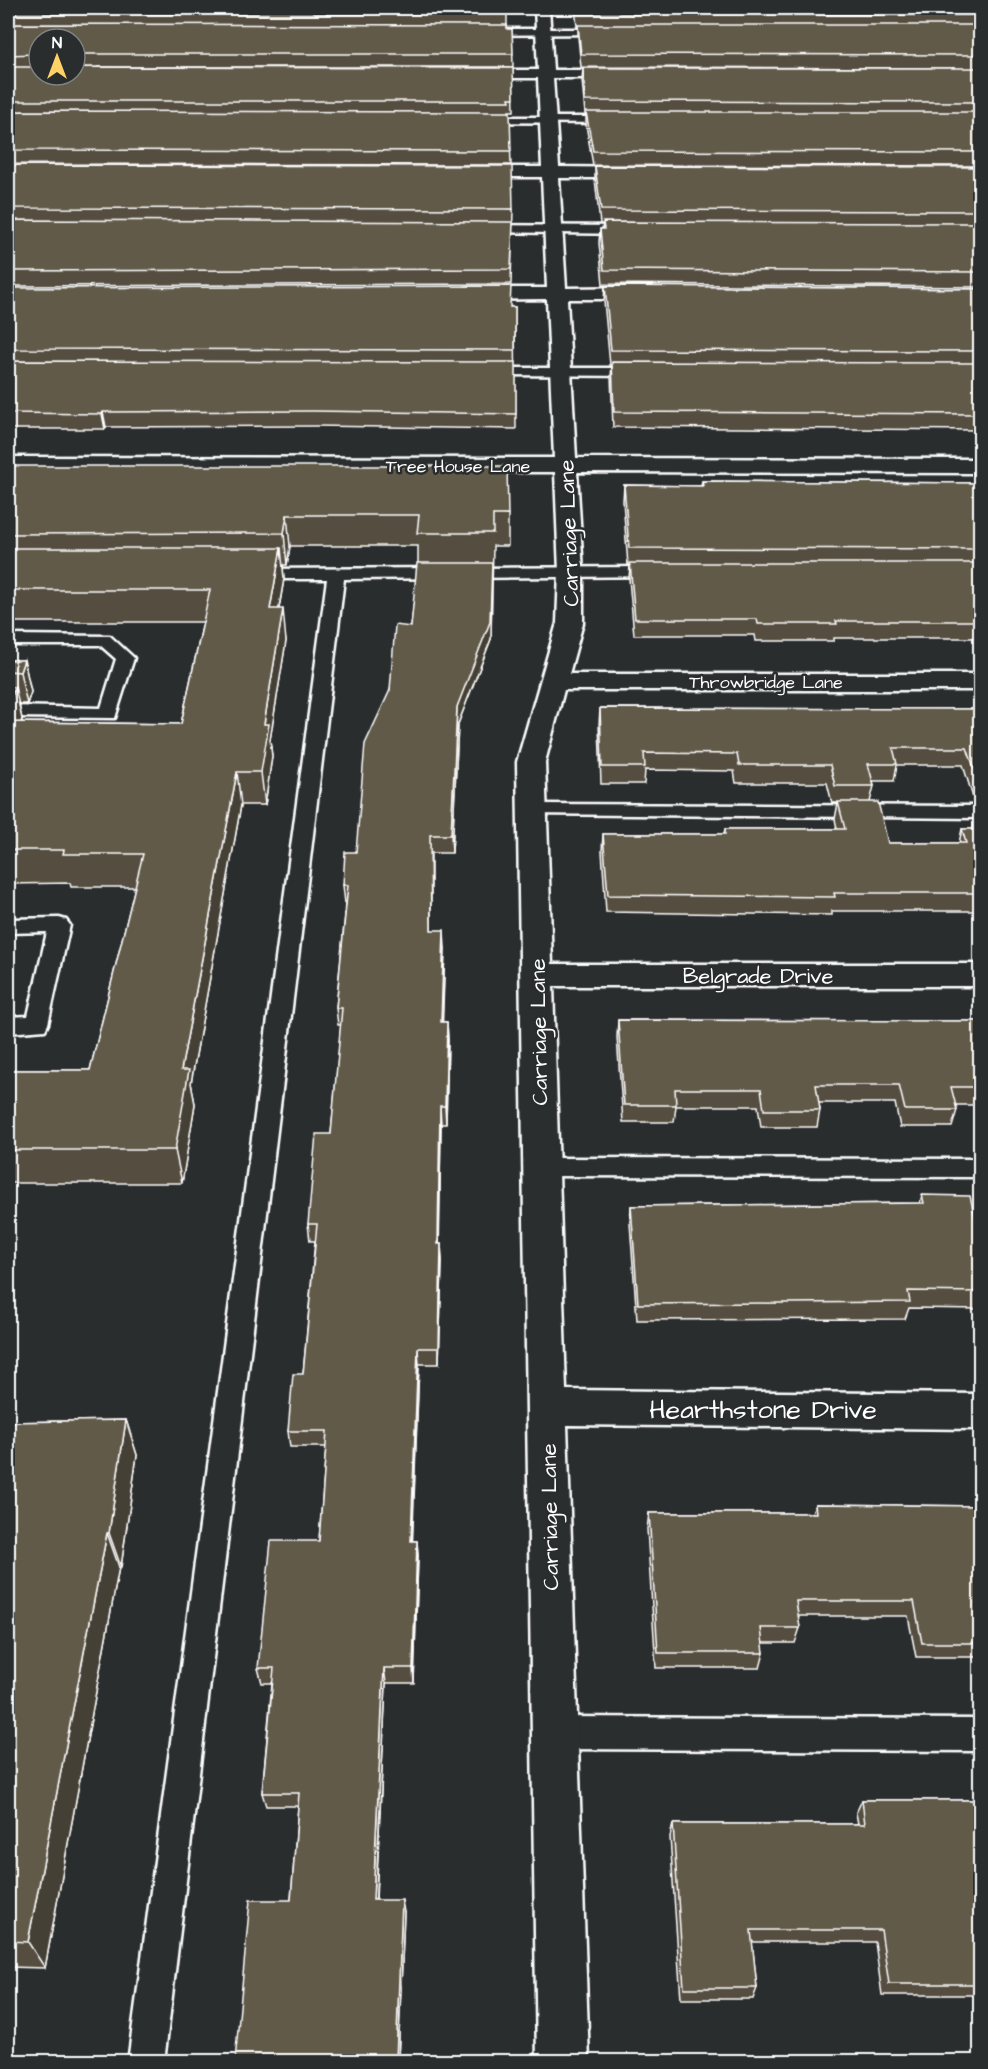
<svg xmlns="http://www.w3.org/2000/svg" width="988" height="2069" font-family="'Architects Daughter',sans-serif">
	<rect width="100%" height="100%" fill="#2a2d2e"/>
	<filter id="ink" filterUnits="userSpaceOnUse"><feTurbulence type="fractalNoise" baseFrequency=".0167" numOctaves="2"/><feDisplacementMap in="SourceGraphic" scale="12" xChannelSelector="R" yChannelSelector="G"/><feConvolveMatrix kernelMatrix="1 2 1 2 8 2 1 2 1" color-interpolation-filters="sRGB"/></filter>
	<g filter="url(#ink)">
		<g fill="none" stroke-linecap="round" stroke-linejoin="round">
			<defs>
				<g id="service">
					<polygon points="607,29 610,30 610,34 481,35 476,32 481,29"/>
					<polygon points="480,117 615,117 620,120 615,123 476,122 476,118"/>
					<polygon points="481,225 631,226 637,230 631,234 477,232 475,229"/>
					<polygon points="487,368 640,368 647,372 640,376 482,375 480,372 482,369"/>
					<polygon points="661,567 667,568 669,572 667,576 344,579 164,2062 128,2062 327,579 253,579 245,574 253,569"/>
					<polygon points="8,635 110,636 134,658 115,718 8,717 8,706 101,708 116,659 100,645 8,645"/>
					<polygon points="532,804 980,806 980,818 525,814 522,810 525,806"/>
					<polygon points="59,918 66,920 70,925 48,1024 45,1030 8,1033 8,1017 28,1016 47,932 8,933 8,919"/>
					<polygon points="541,1158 980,1159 980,1177 541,1176 532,1174 529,1167 532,1160"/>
					<polygon points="554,1717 980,1719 980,1751 554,1749 543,1744 538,1733 543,1722"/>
				</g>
				<polygon id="minor" points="535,8 549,8 553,70 628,70 635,74 628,78 553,78 559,167 640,168 648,173 640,178 559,178 566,288 649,287 656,289 659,293 656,297 649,299 567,299 576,458 980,459 980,473 577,472 583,572 583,623 569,674 980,674 980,690 564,690 545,762 552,964 980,964 980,986 553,986 566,1390 980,1394 980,1429 567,1425 589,2062 537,2062 517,762 557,623 559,572 555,472 8,471 8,457 554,458 547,299 466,300 459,298 456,294 459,290 466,288 547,288 542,177 466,177 458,172 466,167 542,167 538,78 469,78 462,74 469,70 538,70"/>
			</defs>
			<use href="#service" stroke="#fff" stroke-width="5"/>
			<use href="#minor" stroke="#fff" stroke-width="5"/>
			<use href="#service" fill="#2a2d2e" fill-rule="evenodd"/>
			<use href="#minor" fill="#2a2d2e" fill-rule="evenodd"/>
		</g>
		<g fill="#544d40" stroke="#fff" stroke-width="1.5" fill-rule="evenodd">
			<path d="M8,8H507V29H512L513,67H97L513,68L514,111H509L511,165L8,164ZM39,39H75V75H39Z"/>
			<polygon points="575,8 981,8 981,166 593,165 586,125 586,114 585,114 582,80 583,68 955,68 581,67 578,37 578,26 577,26"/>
			<polygon points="8,165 513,209 511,284 8,286"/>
			<polygon points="595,166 981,167 981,287 603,284 599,243 600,229 602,229 603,224 600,224 595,179"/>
			<polygon points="605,286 981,289 981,430 613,427 611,377 612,365 610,365 604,301"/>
			<polygon points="8,288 515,307 516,429 316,426 106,427 105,429 8,429"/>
			<polygon points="8,466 508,515 508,546 493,546 491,639 458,724 452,853 431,853 431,930 445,948 442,1022 447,1022 448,1040 446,1124 441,1124 439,1244 441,1244 442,1261 439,1364 419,1364 412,1541 417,1541 418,1556 414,1683 386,1683 376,1900 404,1912 398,2061 235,2061 291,1900 298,1806 266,1806 262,1793 272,1683 262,1683 258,1668 319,1541 326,1447 290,1447 288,1431 303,1374 315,1241 310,1241 308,1224 331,1134 341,1025 338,1025 336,1008 346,903 345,903 343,885 356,852 390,690 411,627 418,563 418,546 290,546 287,565 283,565 284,579 279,609 286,641 270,740 272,756 265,805 241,805 191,1083 195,1104 182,1183 8,1183 8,1070 90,1070 135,887 71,887 70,883 8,884 8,660 24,660 31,692 27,704 19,704 22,719 22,722 181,724 203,622 8,622"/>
			<polygon points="702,481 981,483 981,638 834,638 834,641 756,641 755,635 634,635 629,579 630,565 628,565 623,501 624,485 701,486"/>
			<polygon points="600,708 981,709 981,805 975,804 963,765 897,765 894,781 873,781 874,786 870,802 888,843 959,843 962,829 981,829 981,913 977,913 976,911 832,911 832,915 606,912 602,851 603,834 724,834 725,829 837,829 835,819 838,803 832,803 827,783 736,783 734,771 645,770 644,784 601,784 599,725"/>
			<polygon points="618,1020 981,1021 981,1105 956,1105 957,1110 952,1127 900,1127 895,1103 819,1103 820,1110 817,1127 761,1127 758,1106 676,1106 674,1122 623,1122 617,1037"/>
			<polygon points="922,1195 978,1230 981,1230 981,1309 909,1308 905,1319 637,1320 630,1223 631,1206 920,1203"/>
			<polygon points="126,1420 137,1455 121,1567 119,1567 45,1968 8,1967 8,1422"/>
			<polygon points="815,1504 981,1506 981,1657 916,1657 908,1616 798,1616 800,1628 795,1643 762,1643 764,1653 760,1668 656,1668 647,1529 649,1513 812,1513"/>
			<polygon points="862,1800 981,1800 981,1995 882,1995 875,1942 752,1942 757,1988 753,1999 681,1999 670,1837 673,1824 858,1824 856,1813"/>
		</g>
		<g fill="#453f34" stroke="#fff" stroke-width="1.5">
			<polygon points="103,412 106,427 105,429 102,414"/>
			<polygon points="287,515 290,546 287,565 284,533"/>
			<polygon points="281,548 284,579 273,641 270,609"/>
			<polygon points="492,563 491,639 458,724 452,853 451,835 457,707"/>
			<polygon points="283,609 286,641 270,740 272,756 265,805 261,772 264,724"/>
			<polygon points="24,660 31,692 27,704 20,672"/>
			<polygon points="15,687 22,719 11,755 8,742 8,708"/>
			<polygon points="237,772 241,805 191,1083 195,1104 182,1183 175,1150 181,1070"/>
			<polygon points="444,930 445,948 442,1040 441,1022"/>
			<polygon points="447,1022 448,1040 446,1124 445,1106"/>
			<polygon points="440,1106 441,1124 439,1261 438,1244"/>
			<polygon points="441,1244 442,1261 439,1364 439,1348"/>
			<polygon points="418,1348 419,1364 412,1556 411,1541"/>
			<polygon points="126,1420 137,1455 121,1567 109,1533"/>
			<polygon points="107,1533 119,1567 45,1968 28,1942"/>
			<polygon points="417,1541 418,1556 414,1683 413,1668"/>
			<polygon points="384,1668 386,1683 375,1912 373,1900"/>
			<polygon points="402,1900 404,1912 398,2061 396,2061"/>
			<polygon points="8,2028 11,2033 8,2055"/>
		</g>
		<g fill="#625a4a" stroke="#fff" stroke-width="1.5">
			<rect x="8" y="8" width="499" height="6"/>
			<polygon points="576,8 981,8 981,15 577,14"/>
			<polygon points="8,24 507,25 507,29 512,29 513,54 75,54 75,39 39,39 39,60 37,54 8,55"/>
			<polygon points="578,25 981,25 981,55 581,54"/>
			<polygon points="39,66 39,75 75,75 75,67 513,68 514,98 509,98 510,101 8,101 8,67 37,67"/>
			<polygon points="583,68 981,68 981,102 585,101"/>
			<polygon points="8,111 510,112 511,151 8,150"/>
			<polygon points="586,112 981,112 981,152 593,151"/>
			<polygon points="8,165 512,166 513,209 8,208"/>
			<polygon points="595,166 981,167 981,211 601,210"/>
			<polygon points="8,220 513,222 511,269 8,271"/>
			<polygon points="603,222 981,223 981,272 604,270 600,229 604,229"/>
			<polygon points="511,286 510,307 515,307 515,350 8,349 8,288"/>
			<polygon points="605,286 981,289 981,351 611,350"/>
			<polygon points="8,361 516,362 516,414 314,411 103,412 102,414 8,413"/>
			<polygon points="612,362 981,363 981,414 614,412"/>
			<polygon points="8,466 507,466 508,515 493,515 493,533 417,533 419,515 287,515 284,533 8,534"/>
			<polygon points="702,481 981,483 981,549 629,548 624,485 703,486"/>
			<polygon points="8,548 281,548 270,609 283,609 264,724 269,724 261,772 237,772 181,1070 189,1070 175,1150 8,1150 8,1070 90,1070 143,854 63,854 64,850 8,850 8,722 181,724 210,590 8,590"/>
			<polygon points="417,563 492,563 490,622 457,707 451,835 430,835 431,930 444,930 441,1022 447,1022 445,1106 440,1106 438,1244 441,1244 439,1348 418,1348 411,1541 417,1541 413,1668 384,1668 373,1900 402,1900 396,2061 235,2061 250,1900 291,1900 299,1793 262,1793 274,1668 258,1668 271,1541 319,1541 327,1431 288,1431 293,1374 303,1374 317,1224 308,1224 316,1134 331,1134 342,1008 336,1008 348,885 343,885 345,852 356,852 365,744 390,690 395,625 411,627"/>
			<polygon points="630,563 981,563 981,621 836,621 837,624 758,624 757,619 635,619"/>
			<polygon points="8,660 24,660 20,672 8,671"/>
			<polygon points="8,687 15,687 8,708"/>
			<polygon points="600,708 981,709 981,787 967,748 893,748 897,764 868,764 874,786 835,786 830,765 739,765 737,754 644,753 645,767 602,767"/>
			<polygon points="838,802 878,802 888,843 966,843 962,829 981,829 981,893 834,893 835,897 608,895 603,834 725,834 725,829 845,829"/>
			<polygon points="618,1020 981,1021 981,1087 951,1087 957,1110 905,1110 899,1085 816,1085 820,1110 764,1110 761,1089 675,1089 676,1105 624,1105"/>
			<polygon points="922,1195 970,1196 978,1230 981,1230 981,1292 908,1291 910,1302 638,1304 631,1206 924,1203"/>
			<polygon points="126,1420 109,1533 107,1533 28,1942 8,1941 8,1422"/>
			<polygon points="815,1504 981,1506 981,1643 922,1643 914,1601 796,1601 800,1628 761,1628 764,1653 658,1653 649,1513 816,1513"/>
			<polygon points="862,1800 981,1800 981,1984 889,1984 881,1930 751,1930 757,1988 684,1988 673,1824 865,1824"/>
		</g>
	</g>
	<g text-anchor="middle" stroke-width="5" stroke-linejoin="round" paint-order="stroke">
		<g font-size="18" fill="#fff" stroke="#2a2d2e">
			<text x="458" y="472">Tree House Lane</text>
			<text x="766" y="688">Throwbridge Lane</text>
		</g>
		<g font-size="22" fill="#fff" stroke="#2a2d2e">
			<text transform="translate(568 533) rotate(-92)" y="8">Carriage Lane</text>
			<text x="758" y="983">Belgrade Drive</text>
			<text transform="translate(538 1032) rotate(-91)" y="8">Carriage Lane</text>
			<text transform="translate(549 1517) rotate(-91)" y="8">Carriage Lane</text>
		</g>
		<g font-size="27" fill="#fff" stroke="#2a2d2e">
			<text x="763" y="1418">Hearthstone Drive</text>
		</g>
	</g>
	<rect width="988" height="2069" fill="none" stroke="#2a2d2e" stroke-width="30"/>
	<rect x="15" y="15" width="958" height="2039" fill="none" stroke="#fff" stroke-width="2" filter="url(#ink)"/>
	<g transform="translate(57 57)"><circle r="28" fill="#2a2d2e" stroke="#7f8182" stroke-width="1.5"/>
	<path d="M0-4.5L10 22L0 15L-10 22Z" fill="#ffd166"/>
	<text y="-9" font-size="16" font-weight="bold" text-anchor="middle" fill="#ffffff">N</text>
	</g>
</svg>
